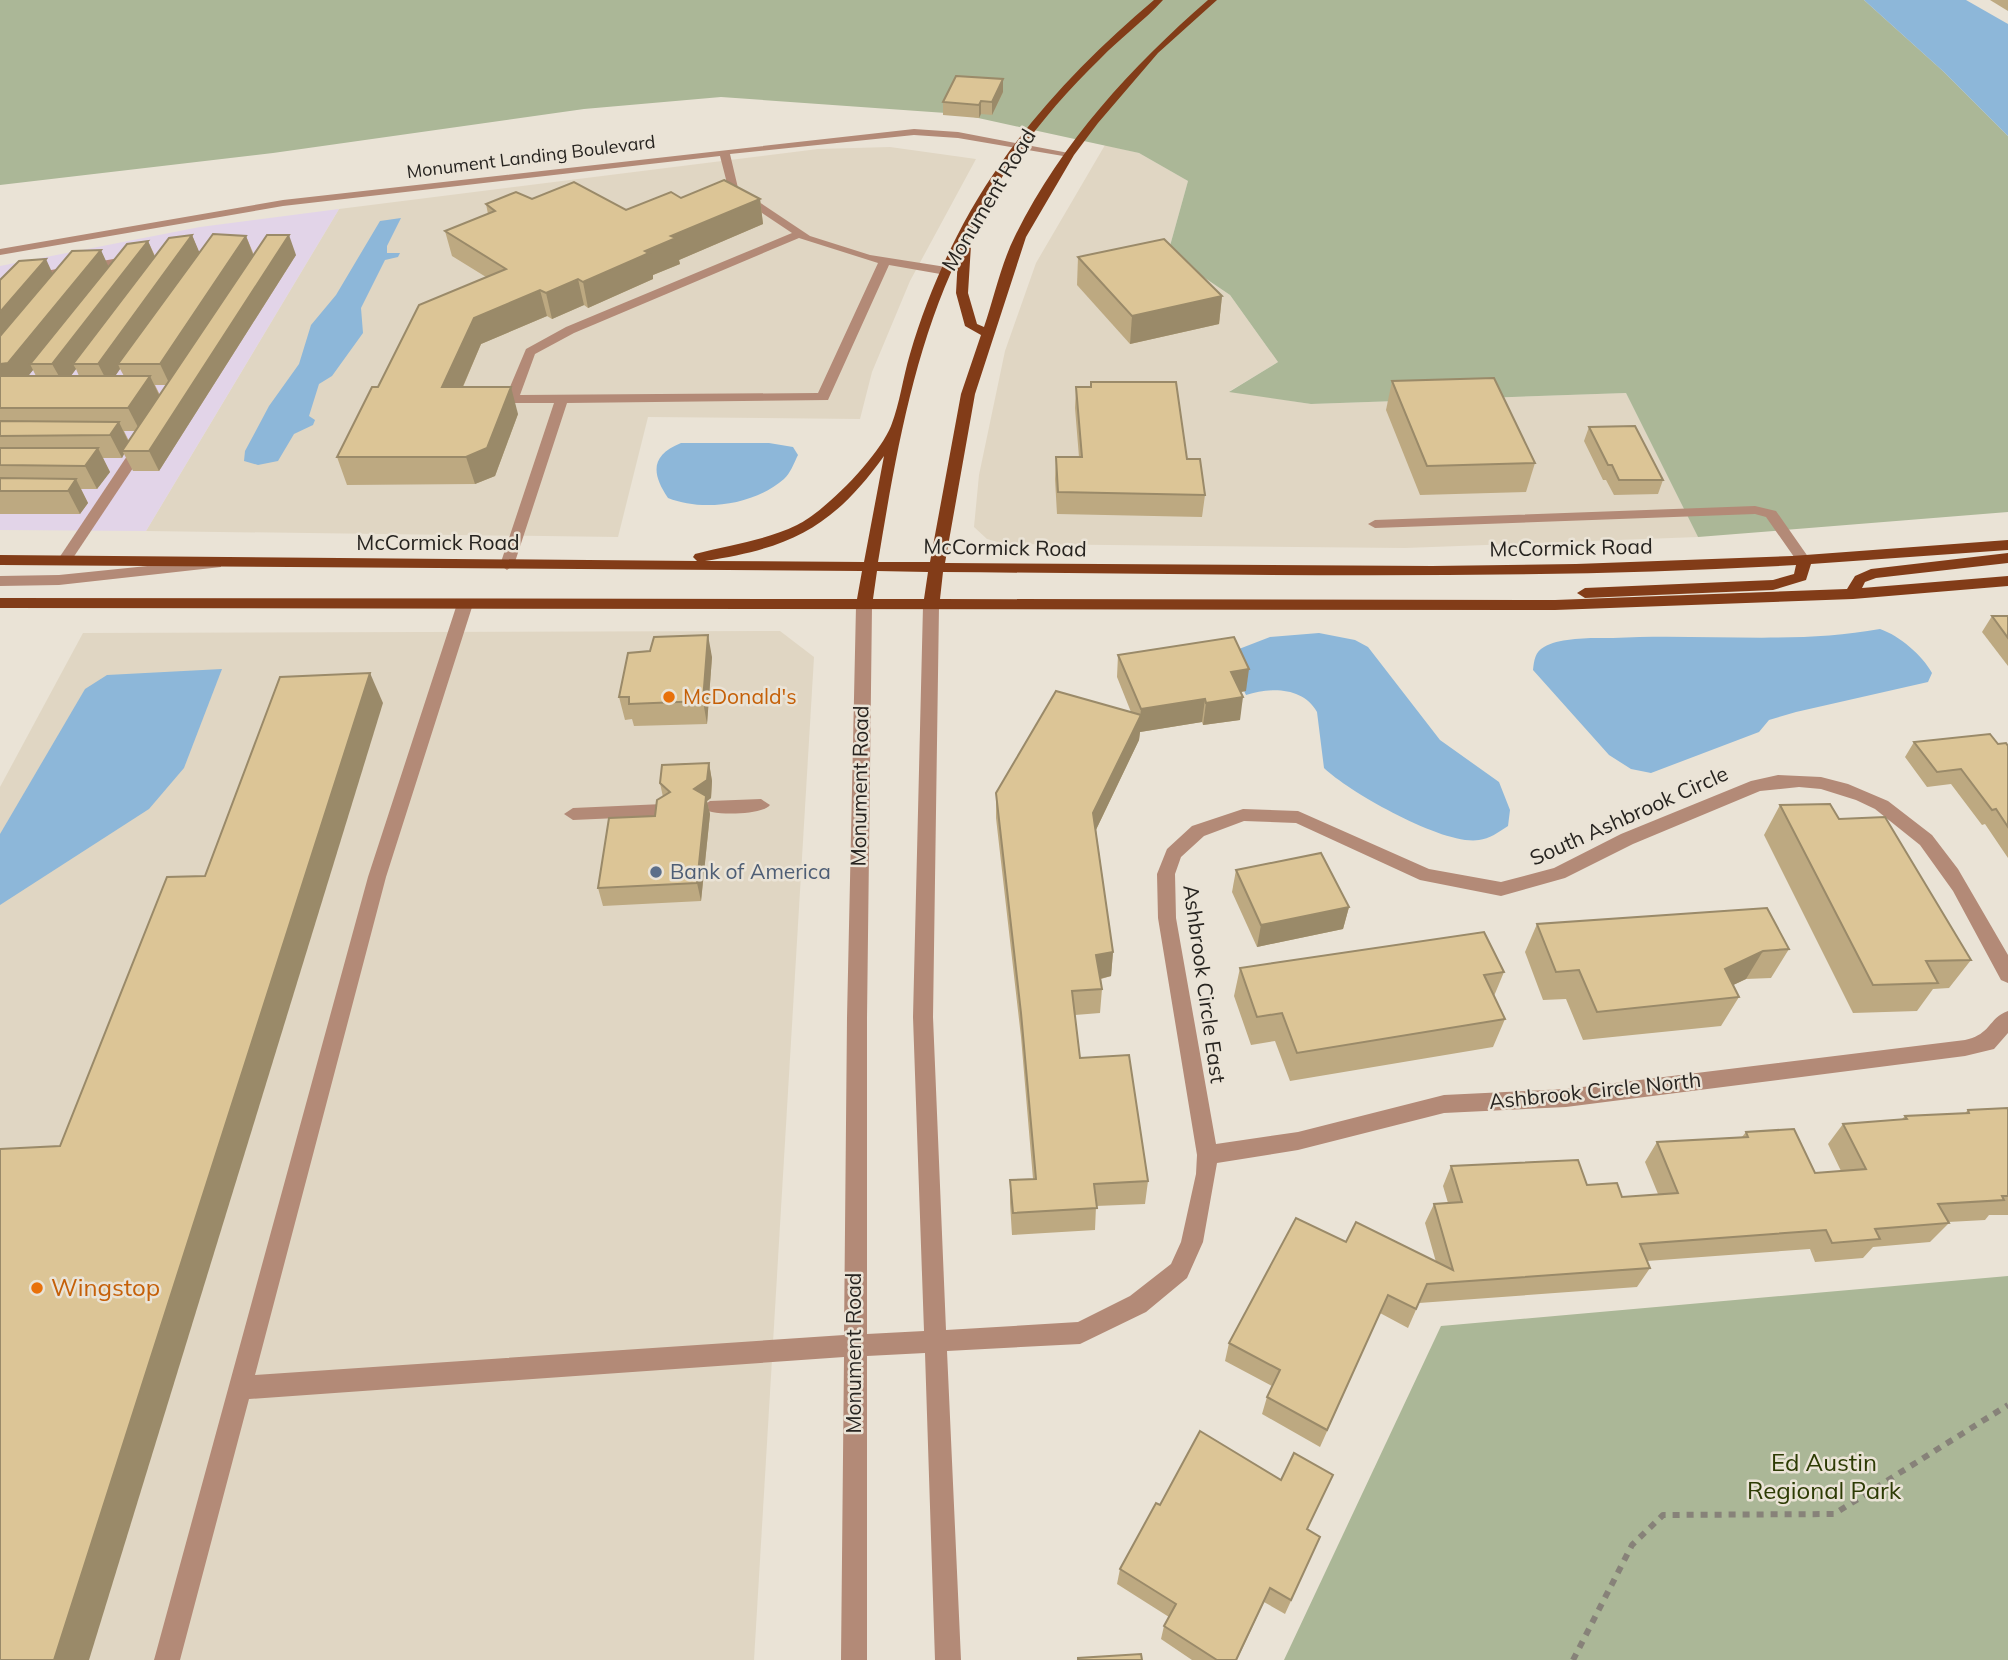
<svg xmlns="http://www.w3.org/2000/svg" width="2008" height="1660" font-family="Mulish,sans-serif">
	<rect width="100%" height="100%" fill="#eae3d6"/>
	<g fill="#e0d6c3">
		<polygon points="1105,145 1139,153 1188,181 1168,253 1230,295 1278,362 1230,391 1311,404 1626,393 1698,537 1405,548 1005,544 987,539 974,527 979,475 1005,351 1036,263"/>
		<polygon points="890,147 976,159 910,281 872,372 860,419 648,417 618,537 146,531 339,209 818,149"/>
		<polygon points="780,631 814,657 754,1660 0,1660 0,787 83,633"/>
	</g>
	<polygon fill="#e2d4e8" points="339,209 146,531 0,530 0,266 200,227"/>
	<g fill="#abb797">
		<polygon points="0,0 1864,0 1944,72 2008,136 2008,512 1698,537 1626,393 1311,404 1229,392 1278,362 1230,295 1168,253 1188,181 1139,153 960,114 721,97 584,109 273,153 0,185"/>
		<polygon points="2008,1276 2008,1660 1284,1660 1441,1326"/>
	</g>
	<g fill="#8db7d9">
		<polygon points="1864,0 1966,0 2008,24 2008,136 1944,72"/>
		<polygon points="401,218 387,246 387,253 400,253 398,257 385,260 361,308 363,333 332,376 319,384 309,416 315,420 313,425 294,434 278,461 258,465 244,461 245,451 269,406 299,364 311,325 336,295 380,221"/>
		<path d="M681,443H769L793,447L798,455C794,463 790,474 784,479C754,505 703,512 668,498C651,473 651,455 681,443Z"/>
		<path d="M1880,629C1900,636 1922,655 1932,673L1928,682L1796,712L1769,720L1759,732L1651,773L1631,769L1609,755L1533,670C1534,660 1535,652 1544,647C1561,637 1593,638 1613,638C1701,633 1793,645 1880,629Z"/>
		<path d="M1319,633L1355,640L1368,647L1440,740L1499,782L1510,810L1508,826C1499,832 1489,839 1479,840C1444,846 1349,792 1324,768L1317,712C1303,687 1271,687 1246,695L1226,654L1270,637Z"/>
		<polygon points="222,669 184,768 149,809 0,905 0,834 85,689 107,675"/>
	</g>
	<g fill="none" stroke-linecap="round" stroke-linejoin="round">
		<polyline stroke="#878279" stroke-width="6" stroke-dasharray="7 7" stroke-linecap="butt" points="1573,1660 1632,1545 1663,1515 1834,1514 2008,1405"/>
		<g fill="#b38a77" fill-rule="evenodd">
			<path d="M914,129L958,132L1074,154L1069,157L958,138L914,135L730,154L738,188L810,236L870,255L946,267L952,271L946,275L889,265L828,400L567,403L514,565L507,570L500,565L554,403H512L505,399L526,349L566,327L792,233L729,191L720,156L283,206L0,255V249L283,200ZM799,238L878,263L818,393L520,395L535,354L574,333Z"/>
			<polygon points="136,255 142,258 140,260 0,287 0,279"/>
			<polygon points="142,440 149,444 69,564 59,564 59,558 137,441"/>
			<polygon points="1755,506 1776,511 1811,561 1809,564 1799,564 1766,517 1755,514 1375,528 1368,524 1375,520"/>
			<polygon points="216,559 221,561 221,567 59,585 0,586 0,576 59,575"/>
			<path d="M465,599L473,604L386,877L255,1375L844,1335L847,1018L856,606L864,601L872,606L867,1018V1334L924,1331L913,1017L923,606L931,601L939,606L933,1017L946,1330L1078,1322L1130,1296L1171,1264L1181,1242L1196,1174L1197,1155L1158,918L1157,874L1167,849L1192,826L1243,809L1298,811L1429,869L1501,882L1554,868L1621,834L1751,781L1778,775L1821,777L1848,784L1888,801L1932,835L1958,869L2008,955V983L2001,980L1953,891L1920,845L1875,809L1856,800L1821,789L1799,787L1760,791L1633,844L1565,878L1501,896L1420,880L1296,823L1244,821L1204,836L1181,857L1175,874L1176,918L1216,1144L1298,1132L1444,1095L1566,1089L1965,1040C1992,1034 1988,1018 2008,1011V1033L1994,1049L1965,1056L1566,1107L1444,1113L1298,1150L1217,1163L1203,1242L1187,1278L1146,1312L1080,1344L947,1351L961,1660H935L925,1353L867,1356V1660H841L844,1357L249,1399L180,1660H154L368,877L457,604Z"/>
			<path d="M761,799L770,805C763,815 708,817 701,807L710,801Z"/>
			<polygon points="663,804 672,810 663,816 573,820 564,814 573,808"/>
		</g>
		<path fill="#823c18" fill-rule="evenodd" d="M1154,0H1163C1144,21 1120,38 1100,59C1046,111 998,174 966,242L971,245L968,293L977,324L984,327C994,298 1001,264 1015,236C1061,143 1131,67 1208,0H1217L1158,53L1098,123L1074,155L1026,237L975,394L945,563L1432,566L1576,564L1792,556L2008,540V550L1811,564L1806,580L1773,590L1585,598L1577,593L1585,588L1773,580L1794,574L1796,565C1512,581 1227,574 943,572L940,599L1555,600L1847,589L1855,576L1871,569L2008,553V563L1876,578L1865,582L1862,588L2008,576V586L1853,599L1555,610L0,608V598L857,599L862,571L0,565V555L697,561L693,557L695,554C729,545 764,541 797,525C826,511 879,456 891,426C900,403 903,377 910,354C922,313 938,273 957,236C1004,143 1075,67 1154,0ZM958,257L956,293L965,326L981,335L961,394L930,562H878C895,459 913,352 958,257ZM884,456L864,562L705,561C791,548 833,527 884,456ZM877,571L928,572L924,599H873Z"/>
	</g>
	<g fill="#bda981" fill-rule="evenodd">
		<polygon points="1990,0 2008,0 2008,11"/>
		<polygon points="1003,92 992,115 981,114 979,118 943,115 943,102"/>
		<polygon points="681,198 760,199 763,224 679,260 680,264 653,275 653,279 588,308 584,305 552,319 547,316 481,344 463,387 518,414 495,476 475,484 347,485 337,457 378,387 486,277 452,256 445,231 488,214 486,204 532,199 626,210"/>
		<path d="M192,235L199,253L246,236L254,255H296L159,471H133L124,454L122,458H103L110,472L97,489H81L88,503L80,514H0V280L108,267L148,241L155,256ZM76,369L79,376H71ZM120,369L124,376H115ZM33,370L36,376H28ZM155,385H166L160,395ZM124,431H135L129,441Z"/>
		<polygon points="1078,257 1222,296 1219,324 1130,344 1077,285"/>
		<polygon points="1392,381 1535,463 1526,492 1420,495 1386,410"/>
		<polygon points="1091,382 1187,459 1205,495 1202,517 1057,514 1055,479 1056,457 1079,457 1075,408 1076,387 1091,387"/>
		<polygon points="1589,427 1663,480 1658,494 1614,495 1606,480 1603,480 1584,441"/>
		<polygon points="1992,616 2008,616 2008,666 1982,632"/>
		<polygon points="1118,655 1246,691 1241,692 1240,720 1203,725 1202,722 1140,732 1139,740 1096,830 1113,952 1111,976 1101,979 1102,989 1100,1013 1075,1015 1080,1058 1148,1181 1145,1204 1096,1206 1095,1230 1012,1235 1010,1203 1010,1180 1033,1179 1021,1037 996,818 996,793 1131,712 1117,677"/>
		<polygon points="712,657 707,724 634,726 632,719 625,720 619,697"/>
		<polygon points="1914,742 1998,744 2008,746 2008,858 1985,824 1982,825 1951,784 1927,787 1905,757"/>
		<polygon points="709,763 712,781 711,798 707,801 710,814 701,901 603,906 598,888 655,816 663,797 660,783"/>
		<polygon points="1780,805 1839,819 1971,960 1949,988 1933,989 1917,1011 1853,1013 1764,835"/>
		<polygon points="1236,870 1349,907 1343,929 1257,947 1232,892"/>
		<polygon points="1537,924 1789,949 1771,978 1746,979 1733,985 1739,997 1721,1026 1583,1040 1566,999 1543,1000 1525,952"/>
		<polygon points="1240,968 1504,972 1494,996 1505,1019 1493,1047 1290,1081 1275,1041 1251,1045 1234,996"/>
		<polygon points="2008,1108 2008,1215 1989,1215 1985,1220 1948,1222 1949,1223 1930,1242 1873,1247 1863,1258 1815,1262 1810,1249 1647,1261 1650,1268 1637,1287 1419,1303 1408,1328 1380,1313 1320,1447 1262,1414 1267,1397 1272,1386 1225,1361 1229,1343 1346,1242 1436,1262 1425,1223 1434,1204 1448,1203 1443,1186 1451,1166 1587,1185 1622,1197 1658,1194 1645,1162 1657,1142 1742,1137 1746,1132 1815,1173 1841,1171 1828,1144 1843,1124 1902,1119 1905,1116 1965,1113 1968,1110"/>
		<polygon points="1160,1505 1308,1530 1320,1537 1285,1614 1264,1602 1237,1660 1192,1660 1161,1639 1164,1626 1169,1617 1117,1584 1120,1569"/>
	</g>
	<g fill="#9a8a69">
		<polygon points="1003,79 1003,92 992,115 992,102"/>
		<polygon points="981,101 981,114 979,118 979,105"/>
		<polygon points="760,199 763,224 679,260 680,264 653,275 653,279 588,308 583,282 645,251 671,236"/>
		<polygon points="192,235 201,256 118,364 120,369 109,385 98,364"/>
		<polygon points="289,235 296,255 159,471 149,451"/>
		<polygon points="246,236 254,257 170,385 160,364"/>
		<polygon points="148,241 157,262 73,364 76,369 64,385 52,364"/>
		<polygon points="101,250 111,272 30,364 33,370 21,385 0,388 0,364"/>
		<polygon points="46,259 56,281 0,349 0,312"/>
		<polygon points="578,279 584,305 552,319 546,293"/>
		<polygon points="540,290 547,316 481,344 451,414 442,387 474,318"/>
		<polygon points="1222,296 1219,324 1130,344 1132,316"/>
		<polygon points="150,376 161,399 140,431 128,408"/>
		<polygon points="511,387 518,414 495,476 475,484 466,457"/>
		<polygon points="119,422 130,445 122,451 124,454 122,458 110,435"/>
		<polygon points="98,448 110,472 97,489 85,466"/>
		<polygon points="76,479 88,503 80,514 68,491"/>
		<polygon points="708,635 712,657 707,724 703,701"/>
		<polygon points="1249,669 1246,691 1228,694 1231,672"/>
		<polygon points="370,673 383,703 89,1660 54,1660"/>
		<polygon points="1243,697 1240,720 1203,725 1206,703"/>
		<polygon points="1205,699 1202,722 1140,732 1139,740 1092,838 1093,813 1140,718 1141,709"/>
		<polygon points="709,763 712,781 711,798 707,801 710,814 701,901 697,883 694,789"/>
		<polygon points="1349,907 1343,929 1257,947 1261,925"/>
		<polygon points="1763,951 1746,979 1708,997 1725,969"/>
		<polygon points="1113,952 1111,976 1095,980 1096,955"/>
	</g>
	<g fill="#dcc596" stroke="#9a8a69" stroke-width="2">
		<polygon points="956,76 1003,79 992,102 981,101 979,105 943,102"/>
		<polygon points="724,180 760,199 671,236 676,238 645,251 649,253 583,282 578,279 546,293 540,290 474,318 442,387 511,387 487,448 466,457 337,457 372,387 378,387 419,305 506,269 445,231 495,211 486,204 516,192 532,199 574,182 626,210 671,192 681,198"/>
		<polygon points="213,234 246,236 160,364 118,364"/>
		<polygon points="192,235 98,364 73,364 169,238"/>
		<polygon points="267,235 289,235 149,451 122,451"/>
		<polygon points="1164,239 1222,296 1132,316 1078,257"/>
		<polygon points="148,241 52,364 30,364 127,244"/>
		<polygon points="101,250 8,363 0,364 0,336 72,251"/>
		<polygon points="46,259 0,312 0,280 19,261"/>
		<polygon points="0,376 150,376 128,408 0,408"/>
		<polygon points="1494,378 1535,463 1427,466 1392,381"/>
		<polygon points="1091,382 1176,382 1187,459 1200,459 1205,495 1058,492 1056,457 1082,457 1076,387 1091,387"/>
		<polygon points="0,421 119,422 110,435 0,436"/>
		<polygon points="1635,426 1663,480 1619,480 1612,465 1608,465 1589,427"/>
		<polygon points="0,448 98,448 85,466 0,465"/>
		<polygon points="0,478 76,479 68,491 0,491"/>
		<polygon points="1992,616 2008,616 2008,638"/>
		<polygon points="708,635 703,701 629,704 629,697 619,697 628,653 650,651 654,637"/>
		<polygon points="1234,637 1249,669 1231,672 1243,697 1206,703 1205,699 1141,709 1118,655"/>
		<polygon points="370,673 54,1660 0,1660 0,1149 60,1146 167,877 205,876 280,677"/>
		<polygon points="1056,691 1141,715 1093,813 1113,952 1096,955 1102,989 1072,991 1080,1058 1129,1055 1148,1181 1094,1184 1097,1208 1013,1213 1010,1180 1036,1179 1021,1013 996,793"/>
		<polygon points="1990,734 1998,744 2006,743 2008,746 2008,827 1996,809 1992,810 1961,769 1937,772 1914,742"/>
		<polygon points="709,763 707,780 694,789 706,796 697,883 598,888 609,818 655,816 657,800 670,792 660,783 662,765"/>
		<polygon points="1830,804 1839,819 1885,817 1971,960 1926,961 1938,983 1873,985 1780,805"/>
		<polygon points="1321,853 1349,907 1261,925 1236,870"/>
		<polygon points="1767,908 1789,949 1763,951 1725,969 1739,997 1597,1012 1579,970 1556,972 1537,924"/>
		<polygon points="1484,932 1504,972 1484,975 1505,1019 1297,1053 1282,1013 1257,1017 1240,968"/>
		<polygon points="2008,1108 2008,1196 2002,1196 2004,1200 1938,1204 1949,1223 1875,1229 1880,1239 1832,1243 1826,1230 1640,1244 1650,1268 1427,1284 1416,1309 1388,1295 1327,1430 1267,1397 1280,1370 1229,1343 1296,1218 1346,1242 1356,1222 1453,1270 1434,1204 1462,1202 1451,1166 1578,1160 1587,1185 1617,1183 1622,1197 1678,1193 1657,1142 1748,1137 1746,1132 1794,1129 1815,1173 1866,1169 1843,1124 1907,1119 1905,1116 1969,1113 1968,1110"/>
		<polygon points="1200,1431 1281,1480 1294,1453 1333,1475 1307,1529 1320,1537 1291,1600 1270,1588 1236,1660 1217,1660 1164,1626 1176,1604 1120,1569 1156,1503 1160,1505"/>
		<polygon points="1141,1654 1142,1660 1078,1660 1078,1658"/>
	</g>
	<g fill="#e8710a" stroke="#eae3d6" stroke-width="2.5">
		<circle cx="669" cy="697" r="7"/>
		<circle cx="37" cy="1288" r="7"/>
	</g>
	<circle fill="#5c6f8a" stroke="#eae3d6" stroke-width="2.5" cx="656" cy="872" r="7"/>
	<g text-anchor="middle" stroke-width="5" stroke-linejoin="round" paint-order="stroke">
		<g font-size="18" fill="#272420" stroke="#eae3d6">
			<text transform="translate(531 157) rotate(-7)" y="6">Monument Landing Boulevard</text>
		</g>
		<g font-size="21" fill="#272420" stroke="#eae3d6">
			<text transform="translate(989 200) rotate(-59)" y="7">Monument Road</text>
			<text x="438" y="550">McCormick Road</text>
			<text transform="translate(1005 548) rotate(1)" y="7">McCormick Road</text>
			<text transform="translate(1571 548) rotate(-1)" y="7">McCormick Road</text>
			<text transform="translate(860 786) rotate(-89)" y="7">Monument Road</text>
			<text transform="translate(1629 816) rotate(-24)" y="7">South Ashbrook Circle</text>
			<text transform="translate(1204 984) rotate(82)" y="7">Ashbrook Circle East</text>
			<text transform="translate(1595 1091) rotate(-6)" y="7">Ashbrook Circle North</text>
			<text transform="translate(854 1353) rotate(-90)" y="7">Monument Road</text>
		</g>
		<g font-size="21" fill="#c56008" stroke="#eae3d6" text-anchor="start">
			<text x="683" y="704">McDonald's</text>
		</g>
		<g font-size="21" fill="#4e5e75" stroke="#eae3d6" text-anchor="start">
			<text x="670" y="879">Bank of America</text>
		</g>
		<g font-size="24" fill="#c56008" stroke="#eae3d6" text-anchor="start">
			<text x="51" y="1296">Wingstop</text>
		</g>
		<g font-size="24" fill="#2d3b04" stroke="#eae3d6">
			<text x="1824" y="1471">Ed Austin<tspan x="1824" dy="28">Regional Park</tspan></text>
		</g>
	</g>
</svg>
